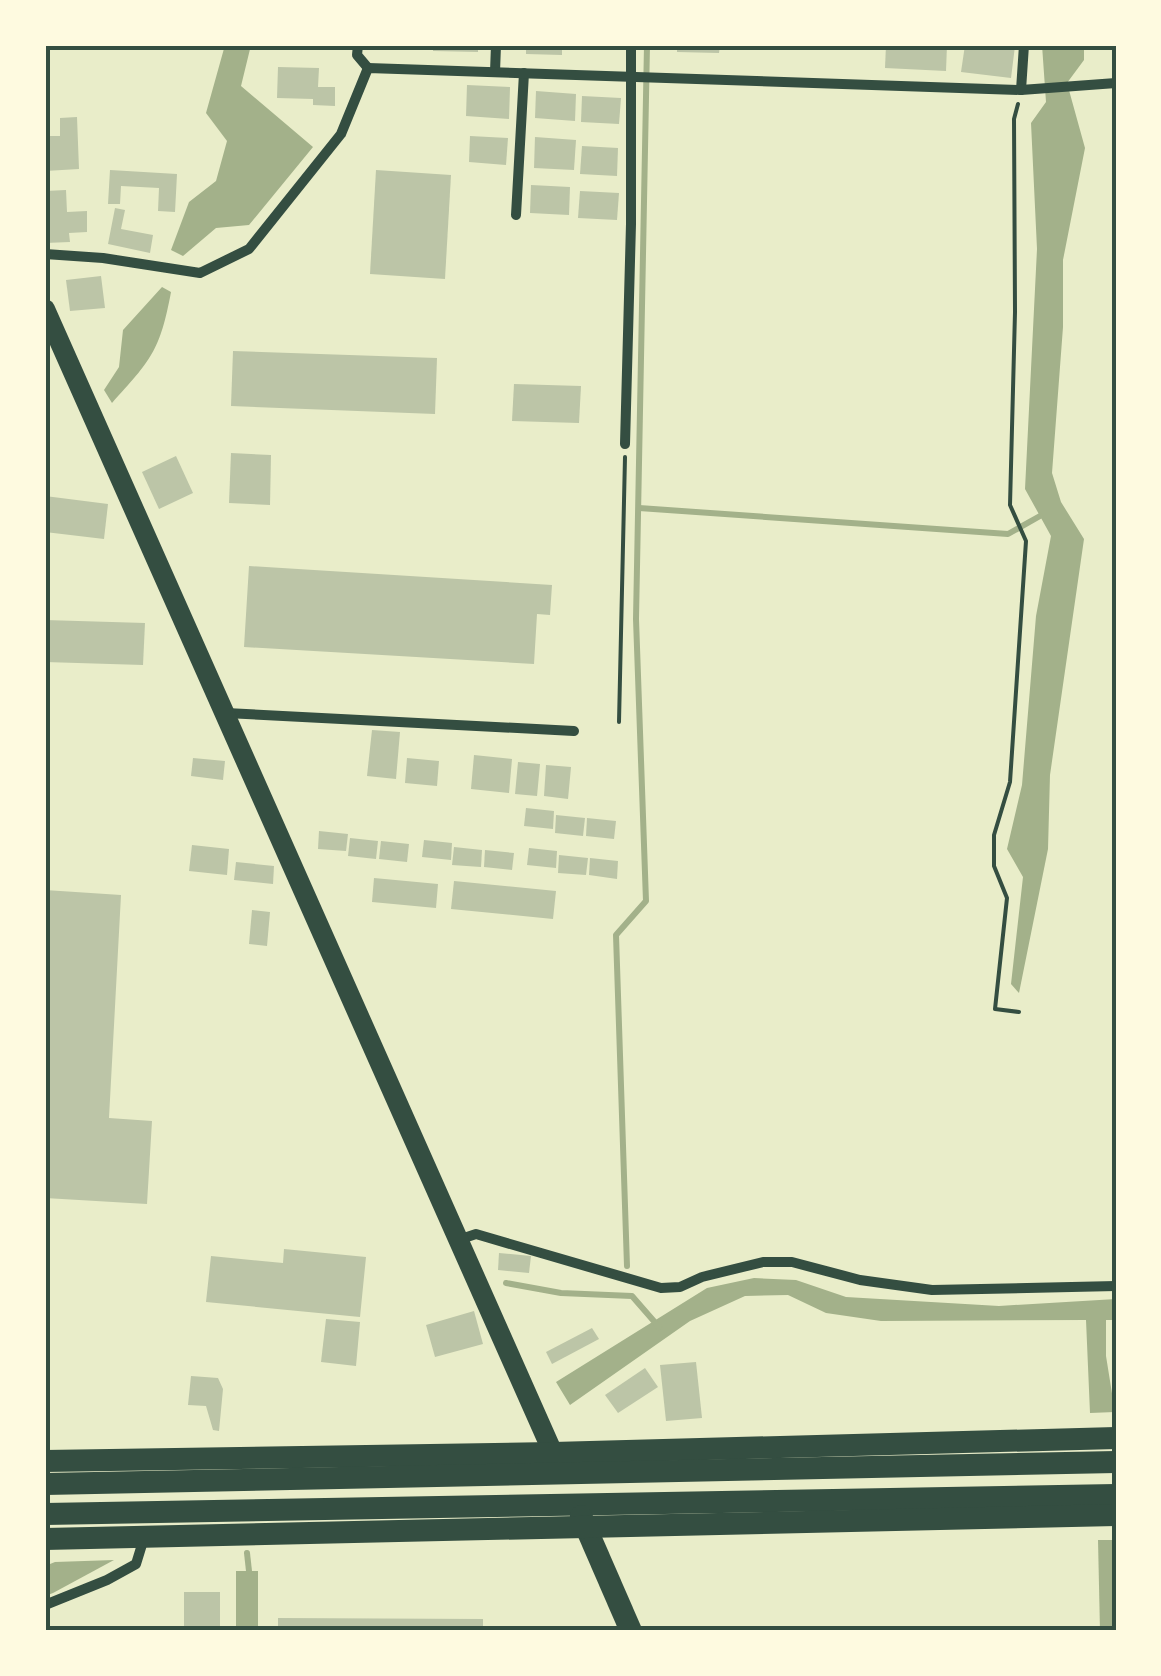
<svg xmlns="http://www.w3.org/2000/svg" width="1161" height="1676" font-family="'Nunito Sans',sans-serif">
	<rect width="100%" height="100%" fill="#e9edc9"/>
	<g fill="#a3b18a">
		<polygon points="225,45 251,45 241,86 313,147 249,225 216,228 183,256 171,250 189,202 216,181 227,141 206,113"/>
		<polygon points="1042,45 1084,45 1084,60 1067,83 1085,148 1063,260 1063,327 1052,473 1061,502 1084,539 1050,775 1048,849 1019,993 1011,984 1023,877 1007,849 1022,785 1036,616 1051,536 1025,489 1037,249 1031,123 1046,102"/>
		<path d="M162,287L171,292C160,351 151,360 112,403L104,390L119,367L123,330Z"/>
		<polygon points="754,1278 796,1280 846,1297 999,1306 1116,1299 1116,1320 1106,1320 1106,1356 1115,1412 1090,1413 1086,1320 881,1321 826,1313 788,1295 745,1296 690,1321 570,1405 556,1382 707,1288"/>
		<polygon points="1098,1540 1114,1540 1116,1631 1100,1631"/>
		<polygon points="114,1560 53,1593 45,1596 45,1566 55,1562"/>
		<rect x="236" y="1571" width="22" height="60"/>
	</g>
	<g fill="none" stroke-linecap="round" stroke-linejoin="round">
		<g stroke="#a3b18a" stroke-width="6">
			<polyline points="639,508 1008,534 1040,516"/>
			<polyline points="627,1266 616,935 646,901 636,619 647,45"/>
			<polyline points="506,1283 561,1293 632,1296 659,1327"/>
			<polyline points="247,1553 249,1571"/>
		</g>
	</g>
	<g fill="#bcc5a7">
		<polygon points="433,45 478,45 478,52 433,51"/>
		<polygon points="526,45 562,45 562,55 526,54"/>
		<polygon points="677,45 720,45 719,53 677,52"/>
		<polygon points="886,45 947,45 946,71 885,68"/>
		<polygon points="965,45 1015,46 1011,78 961,72"/>
		<polygon points="278,67 319,68 318,87 335,87 335,106 313,105 313,99 277,98"/>
		<polygon points="467,85 510,87 509,119 466,116"/>
		<polygon points="536,91 576,94 575,121 535,118"/>
		<polygon points="582,96 621,98 619,124 581,122"/>
		<polygon points="77,117 79,169 45,171 45,136 60,136 60,118"/>
		<polygon points="470,136 508,138 506,165 469,162"/>
		<polygon points="535,137 576,140 574,170 534,168"/>
		<polygon points="582,146 618,148 617,176 580,174"/>
		<polygon points="110,170 177,174 175,212 158,211 159,188 121,186 120,204 108,204"/>
		<polygon points="376,170 451,175 445,279 370,274"/>
		<polygon points="531,185 570,187 569,215 530,213"/>
		<polygon points="66,190 67,212 87,211 87,232 69,233 70,242 45,243 45,191"/>
		<polygon points="580,191 619,193 617,220 578,218"/>
		<polygon points="115,208 125,210 121,229 153,235 150,253 108,244"/>
		<polygon points="101,276 105,308 70,311 66,280"/>
		<polygon points="233,351 437,358 435,414 231,406"/>
		<polygon points="514,384 581,386 579,423 512,421"/>
		<polygon points="231,453 271,455 270,505 229,503"/>
		<polygon points="176,456 193,493 159,509 142,472"/>
		<polygon points="45,496 108,504 104,539 45,532"/>
		<polygon points="249,566 552,585 550,615 537,614 534,664 244,647"/>
		<polygon points="45,620 145,623 143,665 45,662"/>
		<polygon points="372,730 400,732 396,779 367,776"/>
		<polygon points="474,755 512,759 509,793 471,789"/>
		<polygon points="193,758 225,761 223,780 191,776"/>
		<polygon points="407,758 439,761 437,786 405,783"/>
		<polygon points="518,762 540,764 537,796 515,794"/>
		<polygon points="546,765 571,767 568,799 544,796"/>
		<polygon points="526,808 554,811 553,829 524,826"/>
		<polygon points="556,815 585,818 583,836 555,833"/>
		<polygon points="587,818 616,821 614,839 586,836"/>
		<polygon points="319,831 348,834 346,851 318,849"/>
		<polygon points="350,838 378,841 376,859 348,856"/>
		<polygon points="424,840 452,843 451,860 422,857"/>
		<polygon points="381,841 409,844 407,862 379,859"/>
		<polygon points="192,845 229,849 227,875 189,871"/>
		<polygon points="454,847 482,850 481,867 452,865"/>
		<polygon points="529,848 557,851 556,868 527,865"/>
		<polygon points="485,850 514,853 512,870 484,867"/>
		<polygon points="559,855 588,858 586,875 558,873"/>
		<polygon points="590,858 618,861 617,879 589,875"/>
		<polygon points="236,862 274,866 273,884 234,880"/>
		<polygon points="374,878 438,884 436,908 372,902"/>
		<polygon points="454,881 556,891 553,919 451,909"/>
		<polygon points="45,890 121,895 109,1118 152,1121 147,1204 45,1198"/>
		<polygon points="252,910 270,912 267,946 249,944"/>
		<polygon points="284,1249 366,1257 360,1317 206,1302 211,1256 283,1263"/>
		<polygon points="499,1253 531,1256 529,1273 498,1270"/>
		<polygon points="474,1311 483,1344 435,1357 426,1325"/>
		<polygon points="326,1319 360,1322 356,1366 321,1362"/>
		<polygon points="592,1328 599,1339 552,1364 546,1352"/>
		<polygon points="696,1362 702,1418 666,1421 660,1365"/>
		<polygon points="645,1368 658,1387 618,1413 605,1395"/>
		<polygon points="191,1376 218,1378 223,1389 219,1431 213,1430 206,1406 188,1405"/>
		<rect x="184" y="1592" width="36" height="39"/>
		<polygon points="278,1618 483,1619 483,1631 278,1631"/>
	</g>
	<g fill="none" stroke-linecap="round" stroke-linejoin="round">
		<g stroke="#344e41" stroke-width="4">
			<polyline points="1018,104 1014,119 1015,312 1010,505 1026,541 1010,782 994,835 994,866 1007,898 995,1009 1019,1012"/>
			<polyline points="619,722 625,457"/>
		</g>
		<g stroke="#344e41" stroke-width="10">
			<polyline points="358,45 357,55 368,68"/>
			<polyline points="495,72 496,45"/>
			<polyline points="1021,90 1024,45"/>
			<polyline points="516,215 524,73"/>
			<polyline points="45,254 103,258 200,273 249,249 341,134 368,68 1021,90 1116,83"/>
			<polyline points="625,444 631,224 631,45"/>
			<polyline points="226,713 574,731"/>
			<polyline points="461,1239 476,1234 661,1288 680,1287 702,1277 763,1262 792,1262 860,1280 932,1290 1116,1286"/>
			<polyline points="45,1605 107,1580 136,1564 144,1538"/>
		</g>
		<polyline stroke="#344e41" stroke-width="20" points="45,309 553,1453"/>
		<g stroke="#344e41" stroke-width="22">
			<polyline points="45,1461 553,1453 1116,1438"/>
			<polyline points="45,1484 1116,1462"/>
			<polyline points="45,1514 1116,1495"/>
			<polyline points="581,1516 631,1631"/>
			<polyline points="45,1539 1116,1515"/>
		</g>
	</g>
	<rect width="1161" height="1676" fill="none" stroke="#fefae0" stroke-width="95"/>
	<rect x="48" y="48" width="1066" height="1580" fill="none" stroke="#344e41" stroke-width="4"/>
</svg>
